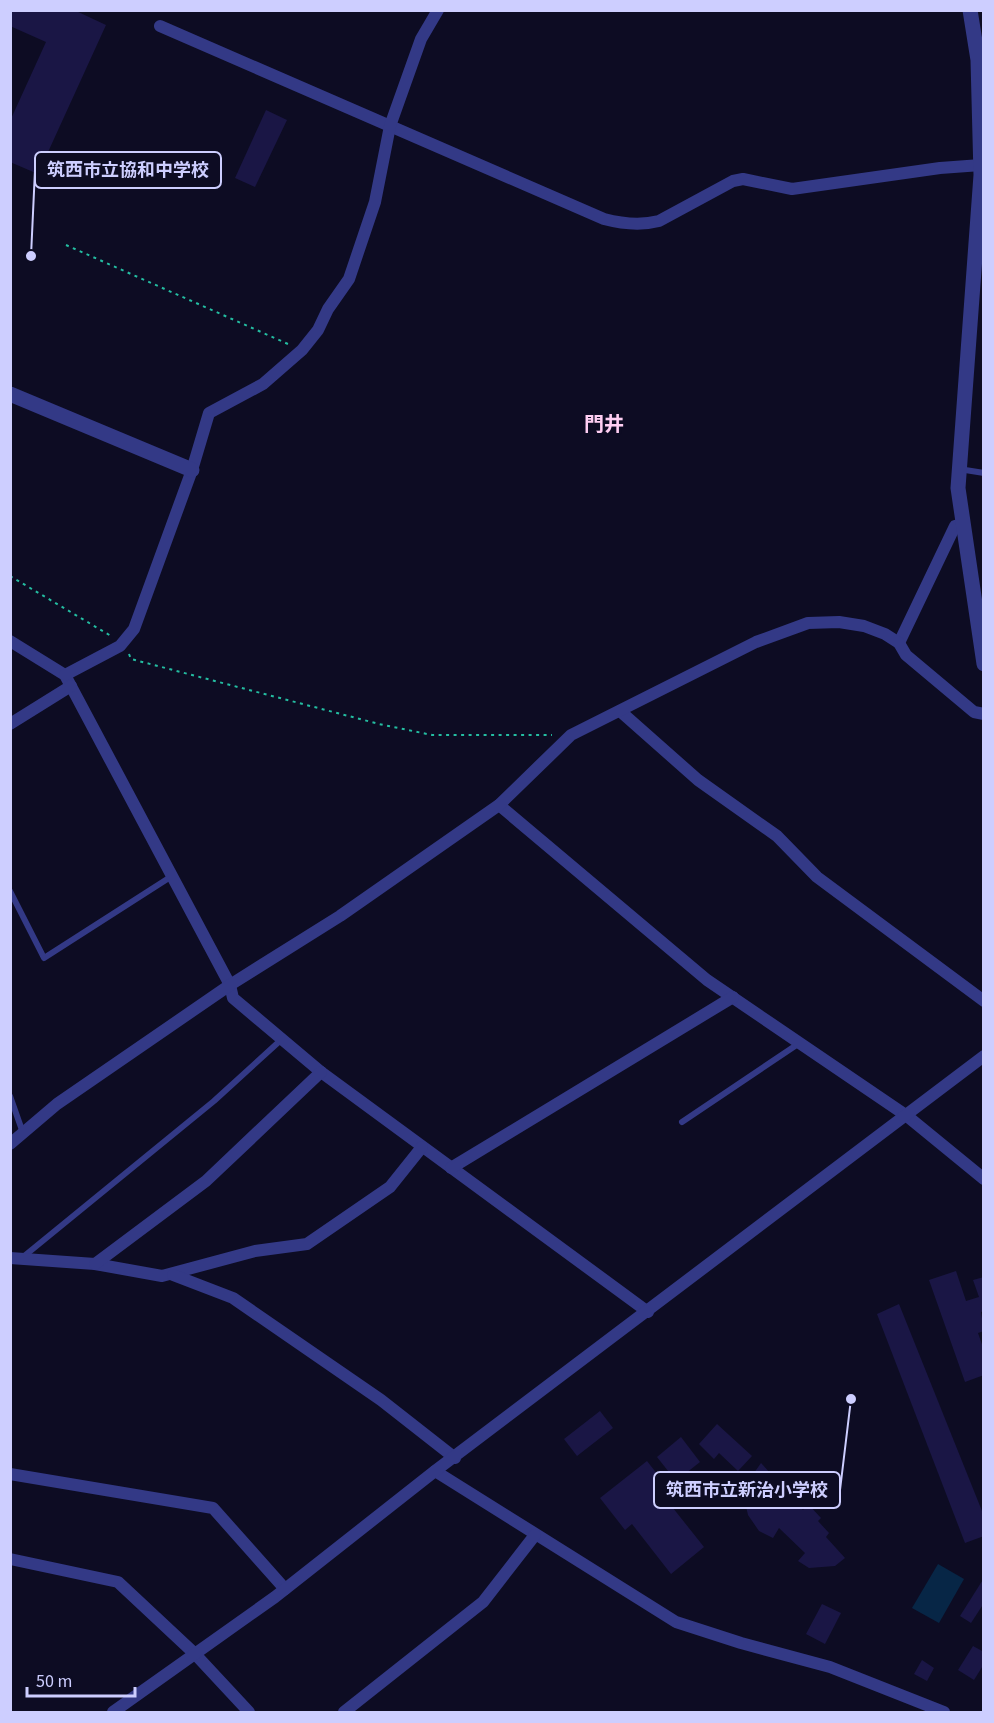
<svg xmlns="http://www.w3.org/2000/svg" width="994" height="1723" font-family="'Source Sans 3','Noto Sans JP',sans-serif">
	<rect width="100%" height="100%" fill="#0d0c23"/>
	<polygon fill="#072646" points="938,1564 964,1579 939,1623 912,1608"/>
	<g fill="#1a1645">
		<polygon points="10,10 74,10 106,25 38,174 10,162 10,121 46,42 10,26"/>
		<polygon points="266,110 287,120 255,187 235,178"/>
		<polygon points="956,1271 966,1301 979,1297 973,1280 984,1277 984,1311 981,1312 984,1331 978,1333 984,1350 984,1375 965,1382 929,1280"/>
		<polygon points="899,1304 984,1516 984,1536 965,1543 877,1314"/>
		<polygon points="600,1411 613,1428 577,1456 564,1439"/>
		<polygon points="717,1424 752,1456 738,1471 719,1453 714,1459 699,1444"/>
		<polygon points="681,1437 700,1462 676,1481 657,1457"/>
		<polygon points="647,1461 672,1493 665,1498 704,1547 671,1574 632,1524 625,1530 600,1498"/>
		<polygon points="761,1463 803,1510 808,1504 821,1518 818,1521 829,1533 826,1537 845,1558 835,1566 809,1568 798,1561 805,1553 779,1528 773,1538 759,1531 748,1515 744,1498 749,1480"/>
		<polygon points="984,1578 984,1603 971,1623 960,1616"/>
		<polygon points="822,1604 841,1613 825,1644 806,1634"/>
		<polygon points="973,1646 984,1652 984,1664 974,1680 958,1670"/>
		<polygon points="922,1660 934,1668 927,1681 914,1674"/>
	</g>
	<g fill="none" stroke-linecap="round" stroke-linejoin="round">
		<g stroke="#24bda1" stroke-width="2" stroke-dasharray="3 4.5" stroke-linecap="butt">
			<polyline points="66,245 288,344"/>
			<polyline points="10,576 111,636"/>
			<polyline points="129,654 131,659 379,724 432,735 552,735"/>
		</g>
		<g stroke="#333986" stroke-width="6">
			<polyline points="959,469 984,473"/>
			<polyline points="10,891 44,958 172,876"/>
			<polyline points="10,1096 23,1133"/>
			<polyline points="682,1122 801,1042"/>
			<polyline points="23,1257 214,1101 282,1039"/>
		</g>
		<g stroke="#333986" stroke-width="12">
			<path d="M160,26L604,219C623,224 640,226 659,221L733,181L743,179L792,189L940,168L981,165"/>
			<polyline points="10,641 65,675 230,985 233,998 321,1072 648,1312"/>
			<polyline points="899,643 955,526 962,525"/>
			<polyline points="65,675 120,646 134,629 192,470 209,413 263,384 302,350 318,330 328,309 349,279 375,202 390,126 421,39 438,10"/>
			<polyline points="620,711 698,780 777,836 817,877 984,1001"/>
			<polyline points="10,724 71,686"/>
			<polyline points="499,805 707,980 907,1116 984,1179"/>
			<polyline points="10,1144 57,1104 230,985 340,916 499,805 571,735 756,642 808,623 839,622 864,626 885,634 899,643 906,655 974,712 984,714"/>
			<polyline points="451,1168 733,997"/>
			<polyline points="10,1258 95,1264 162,1276 255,1251 307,1244 390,1187 422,1147"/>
			<polyline points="95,1264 206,1181 321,1072"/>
			<polyline points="173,1275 233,1298 381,1400 455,1458"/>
			<polyline points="435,1471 676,1622 741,1643 830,1667 944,1712"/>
			<polyline points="10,1474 213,1508 285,1589"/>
			<polyline points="10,1559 118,1582 195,1654 249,1712"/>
			<polyline points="113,1712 275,1597 435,1471 984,1056"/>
			<polyline points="344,1712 483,1602 535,1535"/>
		</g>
		<g stroke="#333986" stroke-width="15">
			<polyline points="970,10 978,60 981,175 958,488 984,664"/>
			<polyline points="10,394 192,470"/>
		</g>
	</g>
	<g text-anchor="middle" stroke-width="4.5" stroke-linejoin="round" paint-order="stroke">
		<g font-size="20" font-weight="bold" fill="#ffcff3" stroke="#0d0c23">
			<text x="604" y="431">門井</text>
		</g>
	</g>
	<path fill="none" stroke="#cdceff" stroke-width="2" d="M31 256L35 170M851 1399L840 1490"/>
	<g fill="#cdceff" stroke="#0d0c23" stroke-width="2">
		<circle cx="31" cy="256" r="6"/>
		<circle cx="851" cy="1399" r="6"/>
	</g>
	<g fill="#0d0c23" stroke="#cdceff" stroke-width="2">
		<rect x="35" y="152" width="186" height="36" rx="6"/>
		<rect x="654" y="1472" width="186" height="36" rx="6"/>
	</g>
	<g font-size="18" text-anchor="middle" font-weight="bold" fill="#cdceff">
		<text x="128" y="176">筑西市立協和中学校</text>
		<text x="747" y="1496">筑西市立新治小学校</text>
	</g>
	<rect width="994" height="1723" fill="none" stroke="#cdceff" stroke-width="24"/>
	<path d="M27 1687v9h108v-9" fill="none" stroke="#cdceff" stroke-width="3"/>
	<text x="36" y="1687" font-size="18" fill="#cdceff" stroke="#0d0c23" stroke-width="4.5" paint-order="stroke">50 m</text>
</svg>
